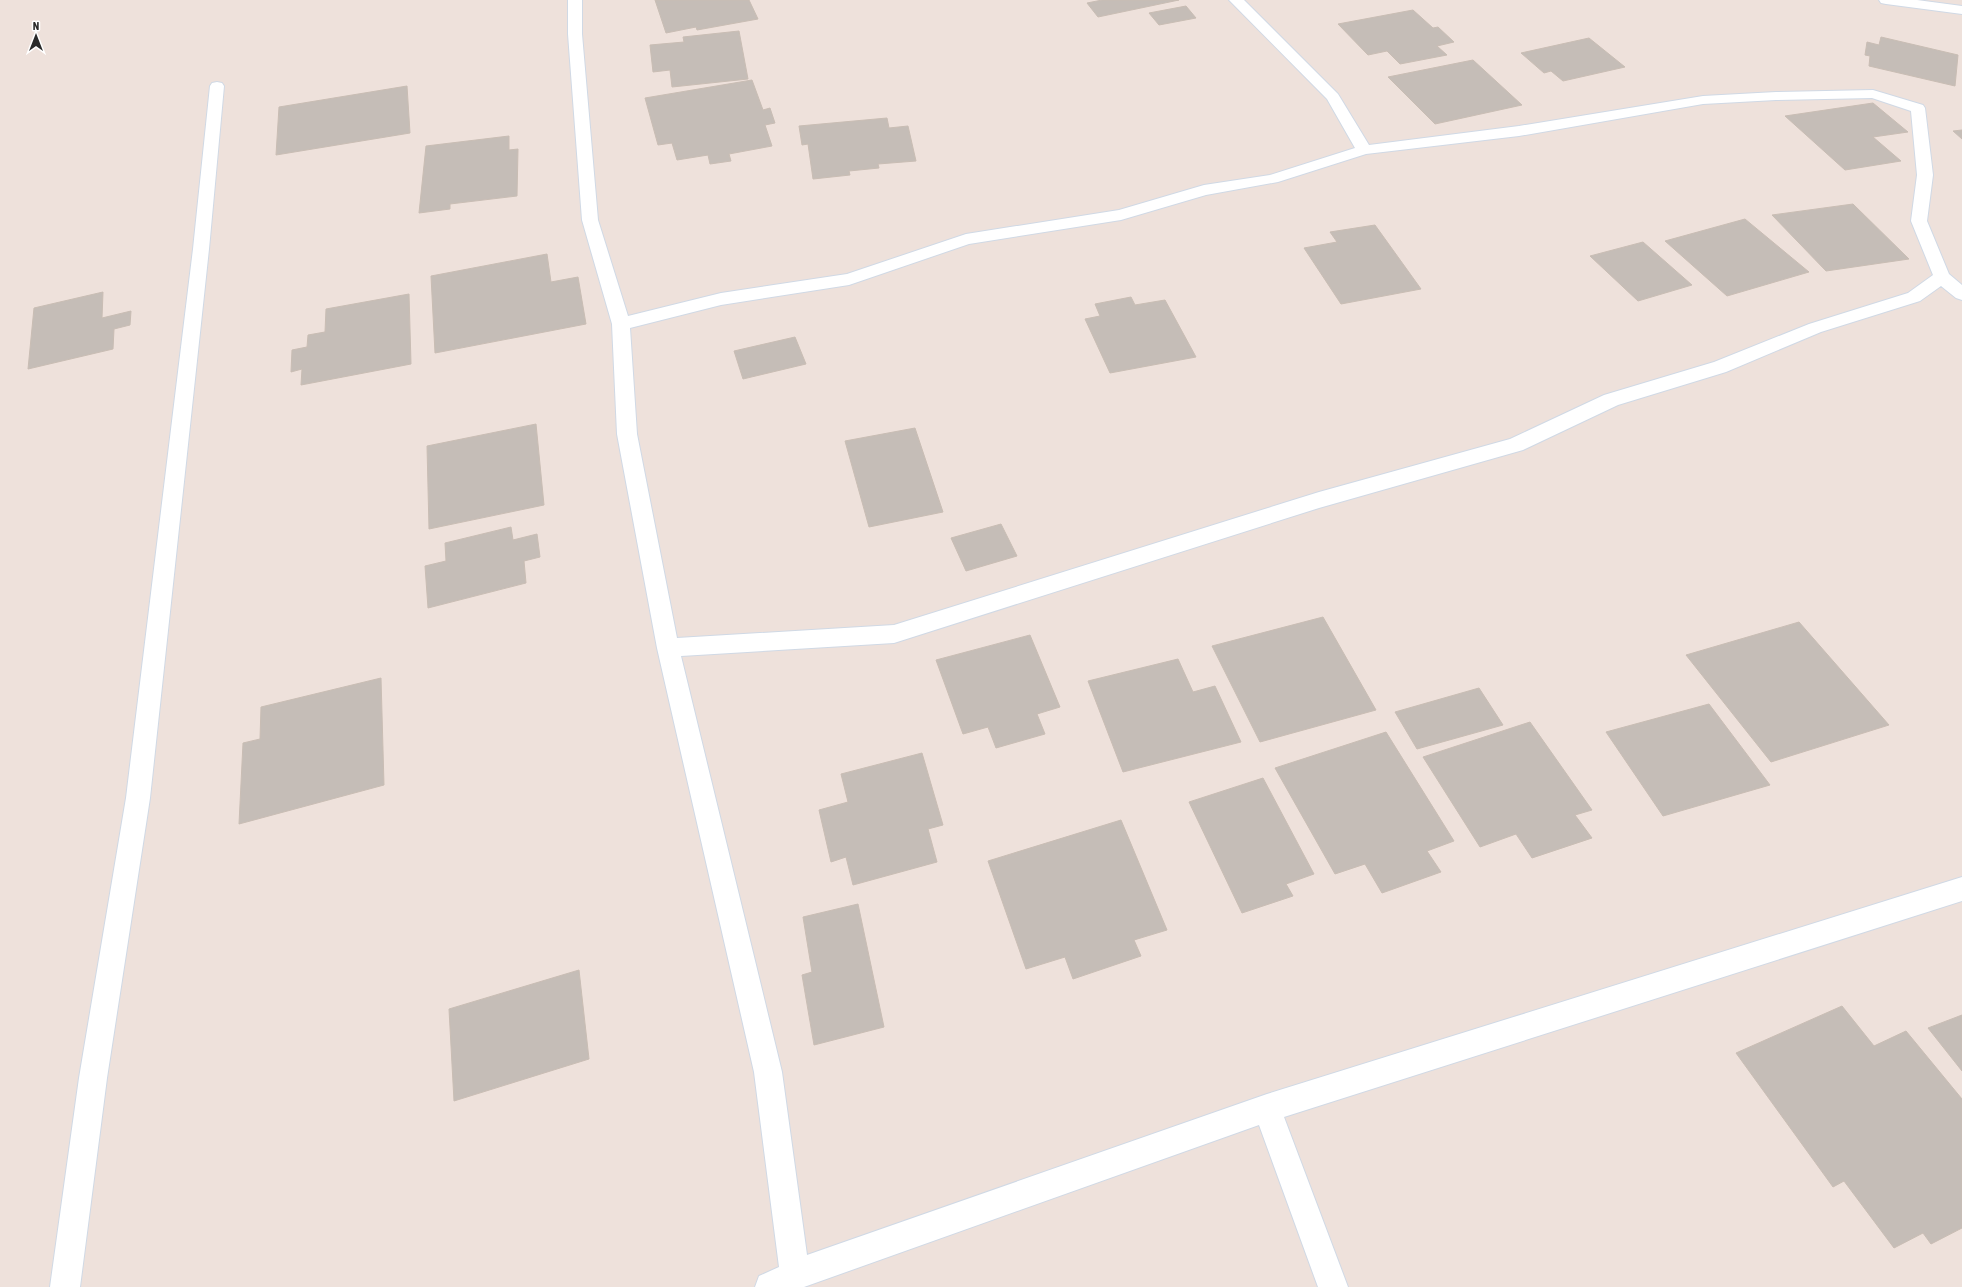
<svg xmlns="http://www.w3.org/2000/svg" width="1962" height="1287" font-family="'Asap Condensed',sans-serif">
	<rect width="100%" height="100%" fill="#eee1db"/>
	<g fill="#c5bdb7" stroke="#c9bdb4">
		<polygon points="655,0 749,0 758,19 697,30 696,27 666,33"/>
		<polygon points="1102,0 1179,0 1098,17 1087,3"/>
		<polygon points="1186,6 1196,18 1159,25 1149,13"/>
		<polygon points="1413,10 1433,28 1438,27 1454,42 1437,46 1447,55 1400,64 1387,51 1368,55 1338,24"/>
		<polygon points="739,31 748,79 672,87 670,70 653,72 650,45 684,42 683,37"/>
		<polygon points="1881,37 1958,55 1955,86 1869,66 1870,56 1865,55 1867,42 1879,45"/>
		<polygon points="1589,38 1625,67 1563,81 1551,71 1544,73 1521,53"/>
		<polygon points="1473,60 1522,105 1435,124 1388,77"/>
		<polygon points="752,80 763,110 770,108 775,123 765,125 772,146 729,154 731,161 710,164 708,155 677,160 672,143 658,145 645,98"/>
		<polygon points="407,86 410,133 276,155 279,107"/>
		<polygon points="1873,103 1908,132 1873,137 1901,161 1845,170 1785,116"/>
		<polygon points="887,118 889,128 908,126 916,161 878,164 879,168 849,171 850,175 813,179 808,144 802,145 799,126"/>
		<polygon points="1962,130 1962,139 1953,131"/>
		<polygon points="509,136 509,150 518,149 517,196 450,204 450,209 419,213 426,146"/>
		<polygon points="1853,204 1909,259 1826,271 1772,215"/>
		<polygon points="1745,219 1809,272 1727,296 1665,241"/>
		<polygon points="1375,225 1421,289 1341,304 1304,248 1337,242 1330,232"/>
		<polygon points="1643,242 1692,285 1638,301 1590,256"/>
		<polygon points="547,254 551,282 578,277 586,324 435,353 431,276"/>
		<polygon points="103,292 102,318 131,311 130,325 114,329 113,349 28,369 34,308"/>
		<polygon points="409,294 411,364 301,385 302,369 291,372 292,350 307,347 308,335 325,332 326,309"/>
		<polygon points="1131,297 1135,305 1165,300 1196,357 1110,373 1085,319 1100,316 1095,304"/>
		<polygon points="795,337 806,364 743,379 734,351"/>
		<polygon points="536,424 544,505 429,529 427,446"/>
		<polygon points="915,428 943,512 869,527 845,441"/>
		<polygon points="1001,524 1017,556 966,571 951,538"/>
		<polygon points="511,527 513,540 537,534 540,557 524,561 526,583 428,608 425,566 446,561 445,543"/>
		<polygon points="1323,617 1376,710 1260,742 1212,646"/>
		<polygon points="1799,622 1889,725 1771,762 1686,655"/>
		<polygon points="1030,635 1060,707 1037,714 1045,734 996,748 988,727 963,734 936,660"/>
		<polygon points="1178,659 1193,692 1215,686 1241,742 1123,772 1088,681"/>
		<polygon points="381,678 384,785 239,824 243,743 260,739 261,707"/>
		<polygon points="1479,688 1503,725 1417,749 1395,712"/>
		<polygon points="1709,704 1770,785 1663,816 1606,732"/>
		<polygon points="1530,722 1592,810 1575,815 1592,838 1532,858 1516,834 1480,847 1423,757"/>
		<polygon points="1386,732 1454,841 1427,851 1441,872 1382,893 1365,864 1335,874 1275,768"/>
		<polygon points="922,753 943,825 928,829 937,862 853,885 846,857 831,862 819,810 848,802 841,774"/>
		<polygon points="1263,778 1314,874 1286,884 1293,896 1242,913 1189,802"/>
		<polygon points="1121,820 1167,930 1134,940 1141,956 1073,979 1065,957 1026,969 988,861"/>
		<polygon points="858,904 884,1027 814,1045 802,975 812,972 803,917"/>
		<polygon points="579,970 589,1059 454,1101 449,1009"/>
		<polygon points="1842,1006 1874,1046 1906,1031 1962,1099 1962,1228 1931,1244 1923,1233 1894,1248 1844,1181 1833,1187 1736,1053"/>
		<polygon points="1962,1015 1962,1071 1928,1028"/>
	</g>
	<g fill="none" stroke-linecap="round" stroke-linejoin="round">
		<defs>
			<g id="minor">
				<path d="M568,0H582V34L598,220L628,316L721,293L847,274L966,234L1119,210L1204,185L1270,175L1355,148L1327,99L1229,0H1244L1338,94L1369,145L1519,126L1703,96L1776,92L1873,90L1923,105L1925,108L1933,175L1927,221L1949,274L1962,285V300L1956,298L1941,286L1920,301L1821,332L1726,372L1618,405L1523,450L1319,508L894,643L681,656L782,1072L807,1255L1267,1094L1962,877V901L1284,1117L1348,1287H1318L1259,1125L804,1287H755L759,1276L779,1267L754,1072L657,648L617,434L612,324L582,220L568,34ZM1872,98L1911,111L1917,175L1911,221L1933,275L1908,293L1809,324L1714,362L1604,395L1510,439L1319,492L894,625L677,638L637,434L630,328L721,305L849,285L969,244L1121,220L1206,195L1278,182L1366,154L1519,136L1703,104L1776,100Z"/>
				<polygon points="1879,0 1917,0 1962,6 1962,14 1886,4 1881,3"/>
				<polygon points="217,82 222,83 224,86 209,249 150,798 107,1078 80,1287 50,1287 79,1078 126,798 193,249 210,86 212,83"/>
			</g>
		</defs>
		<use href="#minor" stroke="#d0d9e5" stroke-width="2"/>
		<use href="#minor" fill="#fff" fill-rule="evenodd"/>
	</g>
	<g transform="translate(36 36)" stroke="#ffffff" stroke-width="3" paint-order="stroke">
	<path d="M0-3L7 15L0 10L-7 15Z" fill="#2a2a2a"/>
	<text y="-6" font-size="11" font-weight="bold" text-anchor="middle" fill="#2a2a2a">N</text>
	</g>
</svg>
